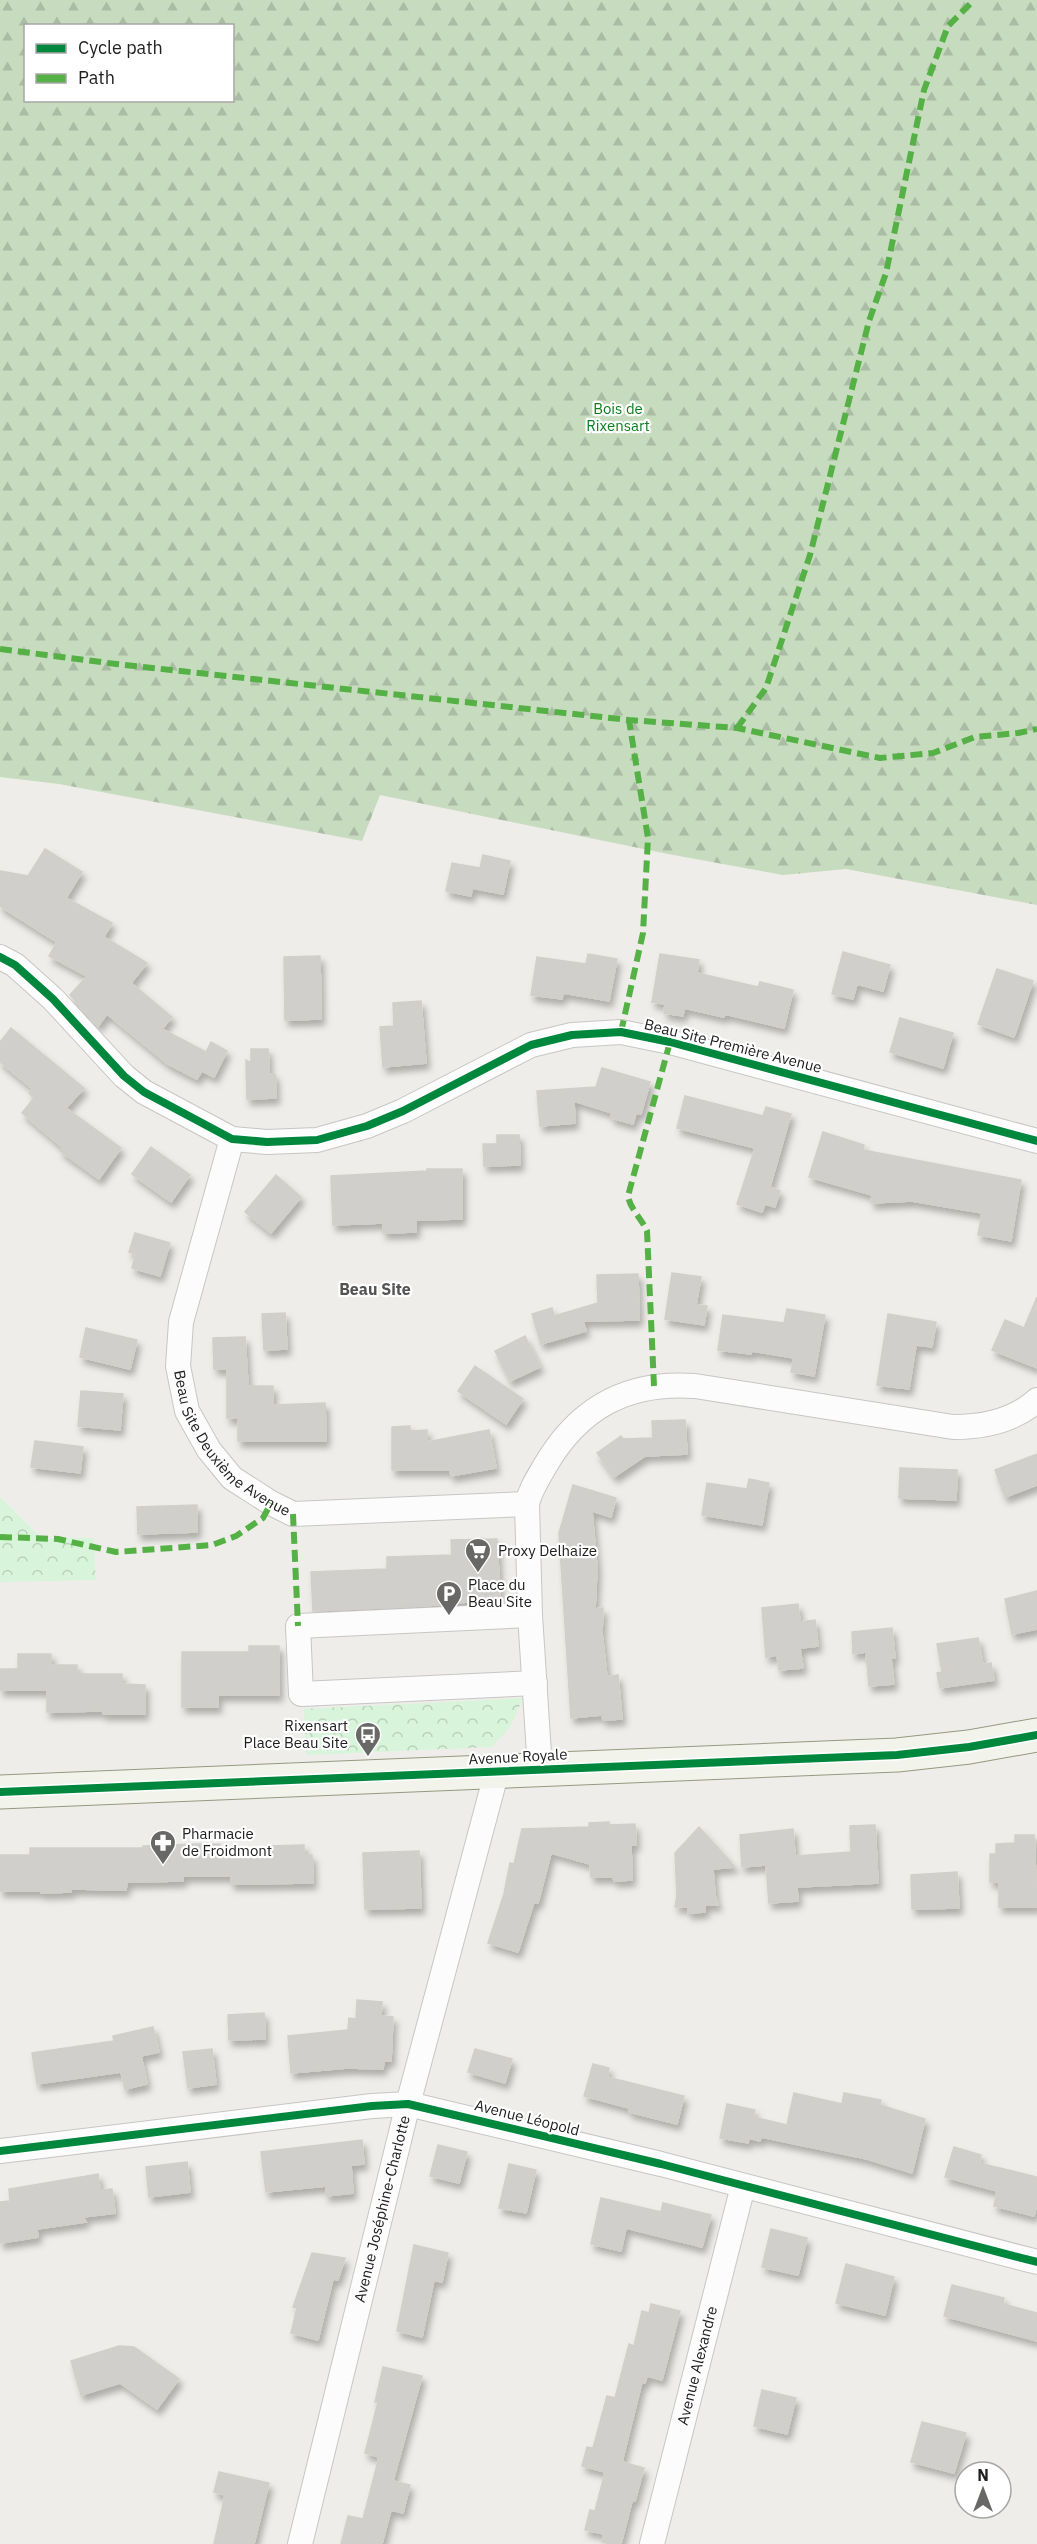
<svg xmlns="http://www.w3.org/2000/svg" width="1037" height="2544" font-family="'IBM Plex Sans',sans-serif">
	<defs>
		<pattern id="forest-firs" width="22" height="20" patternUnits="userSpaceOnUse" patternTransform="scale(1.5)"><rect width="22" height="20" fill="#c7dcbf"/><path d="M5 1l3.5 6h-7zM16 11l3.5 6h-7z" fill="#abbca4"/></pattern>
		<pattern id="park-crowns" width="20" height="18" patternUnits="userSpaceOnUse" patternTransform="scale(1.5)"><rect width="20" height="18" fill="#d8f4da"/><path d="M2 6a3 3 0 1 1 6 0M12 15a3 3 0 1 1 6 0" fill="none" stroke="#b9d1bb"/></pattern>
		<filter id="shadow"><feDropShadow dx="3.5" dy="6" stdDeviation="3" flood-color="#0004"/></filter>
	</defs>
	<rect width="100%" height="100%" fill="#efede9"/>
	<path fill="url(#forest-firs)" fill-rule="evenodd" d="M0,0H1037V905L846,869L783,875L668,854L380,795L362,841L59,784L0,777ZM26,26H232V100H26Z"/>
	<g fill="url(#park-crowns)">
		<polygon points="0,1497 41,1538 93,1538 96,1580 0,1582"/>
		<polygon points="523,1698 510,1727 492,1747 306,1755 304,1709"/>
	</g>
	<g fill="#d1cfcc" stroke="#d2cfca" stroke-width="1.5" filter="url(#shadow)">
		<polygon points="45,849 82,872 66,898 112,923 104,937 147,963 131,983 172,1017 162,1029 206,1052 211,1042 227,1051 214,1077 202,1071 197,1079 168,1064 107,1014 98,1026 70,995 87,976 49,956 57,942 0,906 0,871 28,876"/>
		<polygon points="483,855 510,861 503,894 472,888 471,896 446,891 452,863 480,868"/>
		<polygon points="843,952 890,965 883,991 857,984 853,999 832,994"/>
		<polygon points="588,954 617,959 609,1001 563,993 562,999 531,995 537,957 586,964"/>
		<polygon points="660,954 699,960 697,973 758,987 760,982 793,990 784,1028 725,1014 724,1017 684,1008 683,1016 664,1013 665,1004 652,1002"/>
		<polygon points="320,956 321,1019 285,1020 284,957"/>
		<polygon points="997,969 1033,981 1014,1037 978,1024"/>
		<polygon points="421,1001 426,1063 383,1067 380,1027 394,1026 393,1003"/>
		<polygon points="900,1018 953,1033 943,1068 890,1052"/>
		<polygon points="11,1028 84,1088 66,1108 121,1148 99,1179 60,1151 63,1148 22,1113 34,1098 29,1093 33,1089 0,1062 0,1042"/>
		<polygon points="251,1049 268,1049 269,1074 275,1074 276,1098 247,1099 246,1060 251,1063"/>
		<polygon points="602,1068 650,1082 641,1114 636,1113 633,1124 611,1118 612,1113 574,1101 575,1123 540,1126 537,1091 596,1087"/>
		<polygon points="685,1096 763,1116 766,1107 791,1114 770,1187 780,1191 775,1207 765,1204 762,1212 737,1204 755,1148 677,1128"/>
		<polygon points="823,1132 864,1145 863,1150 1021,1180 1011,1241 978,1235 982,1213 912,1201 871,1203 872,1195 809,1177"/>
		<polygon points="497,1135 519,1135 520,1165 484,1166 483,1144 497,1144"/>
		<polygon points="151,1147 190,1175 171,1202 132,1174"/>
		<polygon points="427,1169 462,1169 462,1219 416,1220 416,1232 383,1233 383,1223 333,1225 331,1176 427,1171"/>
		<polygon points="276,1175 301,1197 271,1233 245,1212"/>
		<polygon points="135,1233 170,1243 160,1276 132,1268 136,1254 129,1252"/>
		<polygon points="672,1273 701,1277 696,1305 707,1306 704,1325 665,1319"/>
		<polygon points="638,1274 639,1320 583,1321 586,1331 541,1344 532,1314 552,1308 554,1316 598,1303 597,1275"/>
		<polygon points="1037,1297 1037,1368 992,1350 1005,1320 1024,1328"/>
		<polygon points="787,1309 825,1315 814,1376 791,1372 794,1358 752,1351 751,1354 718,1350 723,1315 784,1323"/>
		<polygon points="285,1313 287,1349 264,1350 262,1314"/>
		<polygon points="888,1314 936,1322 932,1347 916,1345 909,1389 877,1385"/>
		<polygon points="86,1328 137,1340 130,1369 80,1357"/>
		<polygon points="525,1336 540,1367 510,1381 495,1351"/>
		<polygon points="245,1337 248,1386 273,1386 273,1405 325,1403 326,1441 238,1441 238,1418 227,1418 227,1369 214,1369 213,1338"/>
		<polygon points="475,1366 523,1399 506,1424 458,1391"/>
		<polygon points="81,1391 123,1394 120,1430 78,1426"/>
		<polygon points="685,1420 687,1454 645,1456 614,1477 597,1453 621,1436 623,1439 653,1438 652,1421"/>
		<polygon points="410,1426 410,1431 427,1430 427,1442 489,1430 496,1468 451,1476 450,1470 392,1470 392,1427"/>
		<polygon points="35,1441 83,1447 80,1473 31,1467"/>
		<polygon points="1037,1454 1037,1485 1005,1497 995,1470"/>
		<polygon points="900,1468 957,1470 956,1500 899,1498"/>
		<polygon points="749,1479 769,1483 762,1525 702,1515 707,1483 747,1489"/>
		<polygon points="573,1485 616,1498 611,1517 592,1511 597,1568 595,1609 603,1608 602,1633 607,1677 618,1675 622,1719 603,1720 602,1715 571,1718 559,1533"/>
		<polygon points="197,1505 197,1532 138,1534 137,1507"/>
		<polygon points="497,1539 500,1599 424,1606 313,1611 311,1572 387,1569 387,1557 452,1555 451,1540"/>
		<polygon points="1037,1591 1037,1629 1012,1634 1005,1599"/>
		<polygon points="798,1604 800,1622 815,1620 818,1646 800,1648 803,1668 779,1670 777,1655 766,1657 762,1608"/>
		<polygon points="892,1628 895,1658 891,1658 894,1684 869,1686 866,1652 853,1654 852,1632"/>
		<polygon points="978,1638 983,1665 991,1663 994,1680 940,1688 937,1673 963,1668 942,1671 937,1644"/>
		<polygon points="249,1646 279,1646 279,1695 218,1695 218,1707 182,1707 182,1652 249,1652"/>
		<polygon points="18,1654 51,1654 51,1665 77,1665 77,1674 122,1674 122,1684 145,1685 145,1714 103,1714 103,1711 47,1712 47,1690 0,1690 0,1669 18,1669"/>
		<polygon points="609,1822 609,1825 635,1824 636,1845 631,1845 632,1880 614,1881 613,1877 591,1877 590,1864 551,1853 538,1903 534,1902 518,1952 488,1943 504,1894 510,1863 514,1864 522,1829 589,1827 589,1823"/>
		<polygon points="875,1825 878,1883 797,1887 798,1901 769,1903 766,1865 742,1867 740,1835 793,1829 795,1856 851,1852 850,1826"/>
		<polygon points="699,1827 735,1867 713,1869 715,1895 718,1905 705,1905 705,1912 688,1913 688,1907 675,1907 677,1896 675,1853"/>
		<polygon points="1015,1835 1034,1835 1037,1907 999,1907 999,1882 990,1882 990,1854 996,1854 996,1844 1015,1843"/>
		<polygon points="197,1844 220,1844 220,1850 269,1850 269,1846 304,1845 304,1855 312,1855 313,1883 231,1884 231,1876 183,1876 183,1881 127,1882 126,1890 71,1889 71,1892 41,1893 41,1891 0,1891 0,1855 30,1855 30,1848 143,1848 143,1846"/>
		<polygon points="419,1851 421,1908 365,1909 363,1853"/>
		<polygon points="957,1872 959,1908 912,1909 911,1875"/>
		<polygon points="357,2000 382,2002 381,2016 393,2017 391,2061 384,2061 383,2069 347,2068 291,2073 288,2036 348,2030 349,2018 356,2019"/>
		<polygon points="264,2013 265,2039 229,2040 228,2015"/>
		<polygon points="153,2027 159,2052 141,2056 147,2084 125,2089 121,2072 37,2084 32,2053 114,2041 113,2036"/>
		<polygon points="212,2049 216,2084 188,2088 183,2052"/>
		<polygon points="475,2049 512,2059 505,2083 468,2072"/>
		<polygon points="593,2064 609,2068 607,2077 684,2096 677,2124 629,2112 629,2108 584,2096"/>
		<polygon points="794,2093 842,2104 844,2093 881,2100 880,2105 925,2119 912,2173 867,2159 761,2137 760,2141 749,2138 748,2143 720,2138 727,2104 755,2110 753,2117 787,2125"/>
		<polygon points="362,2140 364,2164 351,2165 353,2193 326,2196 326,2186 266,2192 261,2152"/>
		<polygon points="438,2145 467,2152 459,2183 430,2176"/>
		<polygon points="954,2147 981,2155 979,2163 1037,2177 1037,2203 1034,2216 994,2206 997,2191 945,2177"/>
		<polygon points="187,2162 190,2192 149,2197 146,2167"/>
		<polygon points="509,2164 536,2170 526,2213 499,2208"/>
		<polygon points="98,2174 100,2190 112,2189 115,2213 83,2217 86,2222 37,2229 38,2237 0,2243 0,2202 10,2201 9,2189"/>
		<polygon points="601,2198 661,2212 663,2203 711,2215 702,2247 626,2228 621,2251 591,2244"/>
		<polygon points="771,2229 807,2238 798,2275 762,2267"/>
		<polygon points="414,2245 448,2253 442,2282 434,2280 422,2337 397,2331"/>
		<polygon points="312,2253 345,2258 338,2280 333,2279 318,2340 291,2333 297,2308 293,2307"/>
		<polygon points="846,2264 894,2277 885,2315 836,2303"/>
		<polygon points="952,2285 1004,2298 1003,2304 1037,2313 1037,2341 944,2316"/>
		<polygon points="651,2304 680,2311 662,2380 647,2376 645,2383 642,2382 622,2462 644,2468 635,2501 632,2501 621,2544 611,2544 602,2542 604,2534 585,2530 590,2510 595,2511 605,2472 582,2466 587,2447 593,2448 607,2396 615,2398 629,2344 634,2346 642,2311 649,2313"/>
		<polygon points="119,2346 134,2347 179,2379 157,2409 120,2383 81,2395 71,2361"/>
		<polygon points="383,2367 422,2376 393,2481 410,2485 403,2513 391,2510 382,2544 341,2544 348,2516 363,2519 379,2457 365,2453 378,2402 375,2402"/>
		<polygon points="762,2390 796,2398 787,2434 754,2426"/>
		<polygon points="922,2422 966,2433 954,2473 911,2462"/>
		<polygon points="219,2472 269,2483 254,2544 214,2544 225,2495 214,2492"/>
	</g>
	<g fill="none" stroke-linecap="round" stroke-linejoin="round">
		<defs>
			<g id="street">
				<polyline points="0,957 15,965 53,999 124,1076 144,1092 232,1139 267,1142 317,1140 367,1126 403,1111 531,1045 572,1035 621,1032 670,1042 1037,1141"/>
				<path id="s1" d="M232,1139L181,1322L178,1366L187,1411L209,1450L232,1478L271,1503L293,1514L527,1504"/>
				<polyline points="530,1615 298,1626 301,1694 535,1683"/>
				<path d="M540,1769L530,1615L527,1504C530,1490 538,1478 545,1466C579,1407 628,1381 695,1386L953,1427C983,1427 1014,1421 1037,1400"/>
				<polyline points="0,2151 372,2106 408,2104 661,2164 1037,2262"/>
				<path id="s2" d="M300,2544L408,2104L497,1771"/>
				<path id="s3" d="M652,2544L743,2186"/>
			</g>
			<polyline id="secondary" points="0,1792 897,1755 969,1747 1037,1735"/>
		</defs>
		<use href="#street" stroke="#c7c6c5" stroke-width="26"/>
		<use href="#secondary" stroke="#959980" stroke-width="35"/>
		<use href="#street" stroke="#fdfcfc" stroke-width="24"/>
		<use href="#secondary" stroke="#f2f4ec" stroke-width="33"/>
		<g stroke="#55b145" stroke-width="6" stroke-dasharray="12 6" stroke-linecap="butt">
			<polyline points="0,649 116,664 629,720 737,728 880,758 933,753 975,737 1018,733 1037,729"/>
			<polyline points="737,728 766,688 810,555 869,321 886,273 924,90 948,26 974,0"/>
			<polyline points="621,1032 643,933 648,838 629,720"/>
			<path d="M654,1386L647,1231C642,1219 630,1209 628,1196L670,1042"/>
			<polyline points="293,1514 298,1626"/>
			<polyline points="0,1537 58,1539 116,1552 212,1545 236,1536 263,1518 271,1503"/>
		</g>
		<defs>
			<g id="cycleway">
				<polyline points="0,957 15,965 53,999 124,1076 144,1092 232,1139 267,1142 317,1140 367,1126 403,1111 531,1045 572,1035 621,1032 670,1042 1037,1141"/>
				<polyline points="0,1792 897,1755 969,1747 1037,1735"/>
				<polyline points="0,2151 372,2106 408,2104 661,2164 1037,2262"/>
			</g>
		</defs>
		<use href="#cycleway" stroke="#fff" stroke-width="11"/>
		<use href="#cycleway" stroke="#00873e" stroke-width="8"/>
	</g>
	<defs>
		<symbol id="supermarket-pin" viewBox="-11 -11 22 30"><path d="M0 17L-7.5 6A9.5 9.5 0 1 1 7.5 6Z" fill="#686866" stroke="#fff"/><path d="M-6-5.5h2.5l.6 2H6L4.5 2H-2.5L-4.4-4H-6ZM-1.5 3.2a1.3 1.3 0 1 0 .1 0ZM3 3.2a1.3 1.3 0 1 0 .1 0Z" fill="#fff"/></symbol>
		<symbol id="parking-pin" viewBox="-11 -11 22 30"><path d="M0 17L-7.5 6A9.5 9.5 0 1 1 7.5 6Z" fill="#686866" stroke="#fff"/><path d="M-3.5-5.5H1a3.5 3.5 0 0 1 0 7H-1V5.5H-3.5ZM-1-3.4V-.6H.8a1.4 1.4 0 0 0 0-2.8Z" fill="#fff"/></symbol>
		<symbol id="bus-pin" viewBox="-11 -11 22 30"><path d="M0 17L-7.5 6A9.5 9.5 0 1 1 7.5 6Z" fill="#686866" stroke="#fff"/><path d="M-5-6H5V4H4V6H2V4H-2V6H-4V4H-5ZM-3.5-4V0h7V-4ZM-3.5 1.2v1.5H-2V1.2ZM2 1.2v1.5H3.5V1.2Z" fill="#fff"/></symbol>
		<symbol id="pharmacy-pin" viewBox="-11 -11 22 30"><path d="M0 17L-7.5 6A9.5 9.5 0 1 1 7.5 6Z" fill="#686866" stroke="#fff"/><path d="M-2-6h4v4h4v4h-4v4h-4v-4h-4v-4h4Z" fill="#fff"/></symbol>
	</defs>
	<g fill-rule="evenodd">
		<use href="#supermarket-pin" x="463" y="1536" width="30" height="40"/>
		<use href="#parking-pin" x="434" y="1579" width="30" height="40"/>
		<use href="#bus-pin" x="353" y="1720" width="30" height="40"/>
		<use href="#pharmacy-pin" x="148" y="1828" width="30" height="40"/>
	</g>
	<g text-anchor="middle" stroke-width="4.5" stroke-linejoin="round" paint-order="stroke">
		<g font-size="15" fill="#0d8020" stroke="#fff">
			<text x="618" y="414">Bois de<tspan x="618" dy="17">Rixensart</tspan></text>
		</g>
		<g font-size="15" fill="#202020" stroke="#fff">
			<text transform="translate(733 1046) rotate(14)" y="5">Beau Site Première Avenue</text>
			<text dy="5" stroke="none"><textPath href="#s1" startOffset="333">Beau Site Deuxième Avenue</textPath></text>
			<text transform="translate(518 1757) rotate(-3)" y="5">Avenue Royale</text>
			<text transform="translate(527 2118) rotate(14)" y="5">Avenue Léopold</text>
			<text dy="5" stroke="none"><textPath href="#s2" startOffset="345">Avenue Joséphine-Charlotte</textPath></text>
			<text dy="5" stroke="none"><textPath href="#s3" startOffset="184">Avenue Alexandre</textPath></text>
		</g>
		<g font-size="15" fill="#202020" stroke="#fff" text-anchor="start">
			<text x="498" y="1556">Proxy Delhaize</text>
			<text x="468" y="1590">Place du<tspan x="468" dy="17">Beau Site</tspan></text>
			<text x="348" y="1731" text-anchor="end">Rixensart<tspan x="348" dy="17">Place Beau Site</tspan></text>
			<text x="182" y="1839">Pharmacie<tspan x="182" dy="17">de Froidmont</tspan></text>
		</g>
		<g font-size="16" font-weight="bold" fill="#535353" stroke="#fff">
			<text x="375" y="1295">Beau Site</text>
		</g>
	</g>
	<rect x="24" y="24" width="210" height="78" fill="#ffffff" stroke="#a6a6a6" stroke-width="1.5"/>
	<rect x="36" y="44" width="30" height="9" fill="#00873e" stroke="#a6a6a6" stroke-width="1.5"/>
	<text x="78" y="54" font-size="18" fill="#202020">Cycle path</text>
	<rect x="36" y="74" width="30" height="9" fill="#55b145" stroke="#a6a6a6" stroke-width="1.5"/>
	<text x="78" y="84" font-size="18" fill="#202020">Path</text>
	<g transform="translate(983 2490)"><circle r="28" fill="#ffffff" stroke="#a6a6a6" stroke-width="1.5"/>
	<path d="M0-4.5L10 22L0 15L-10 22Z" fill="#686866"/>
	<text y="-9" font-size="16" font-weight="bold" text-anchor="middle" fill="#202020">N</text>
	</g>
</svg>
